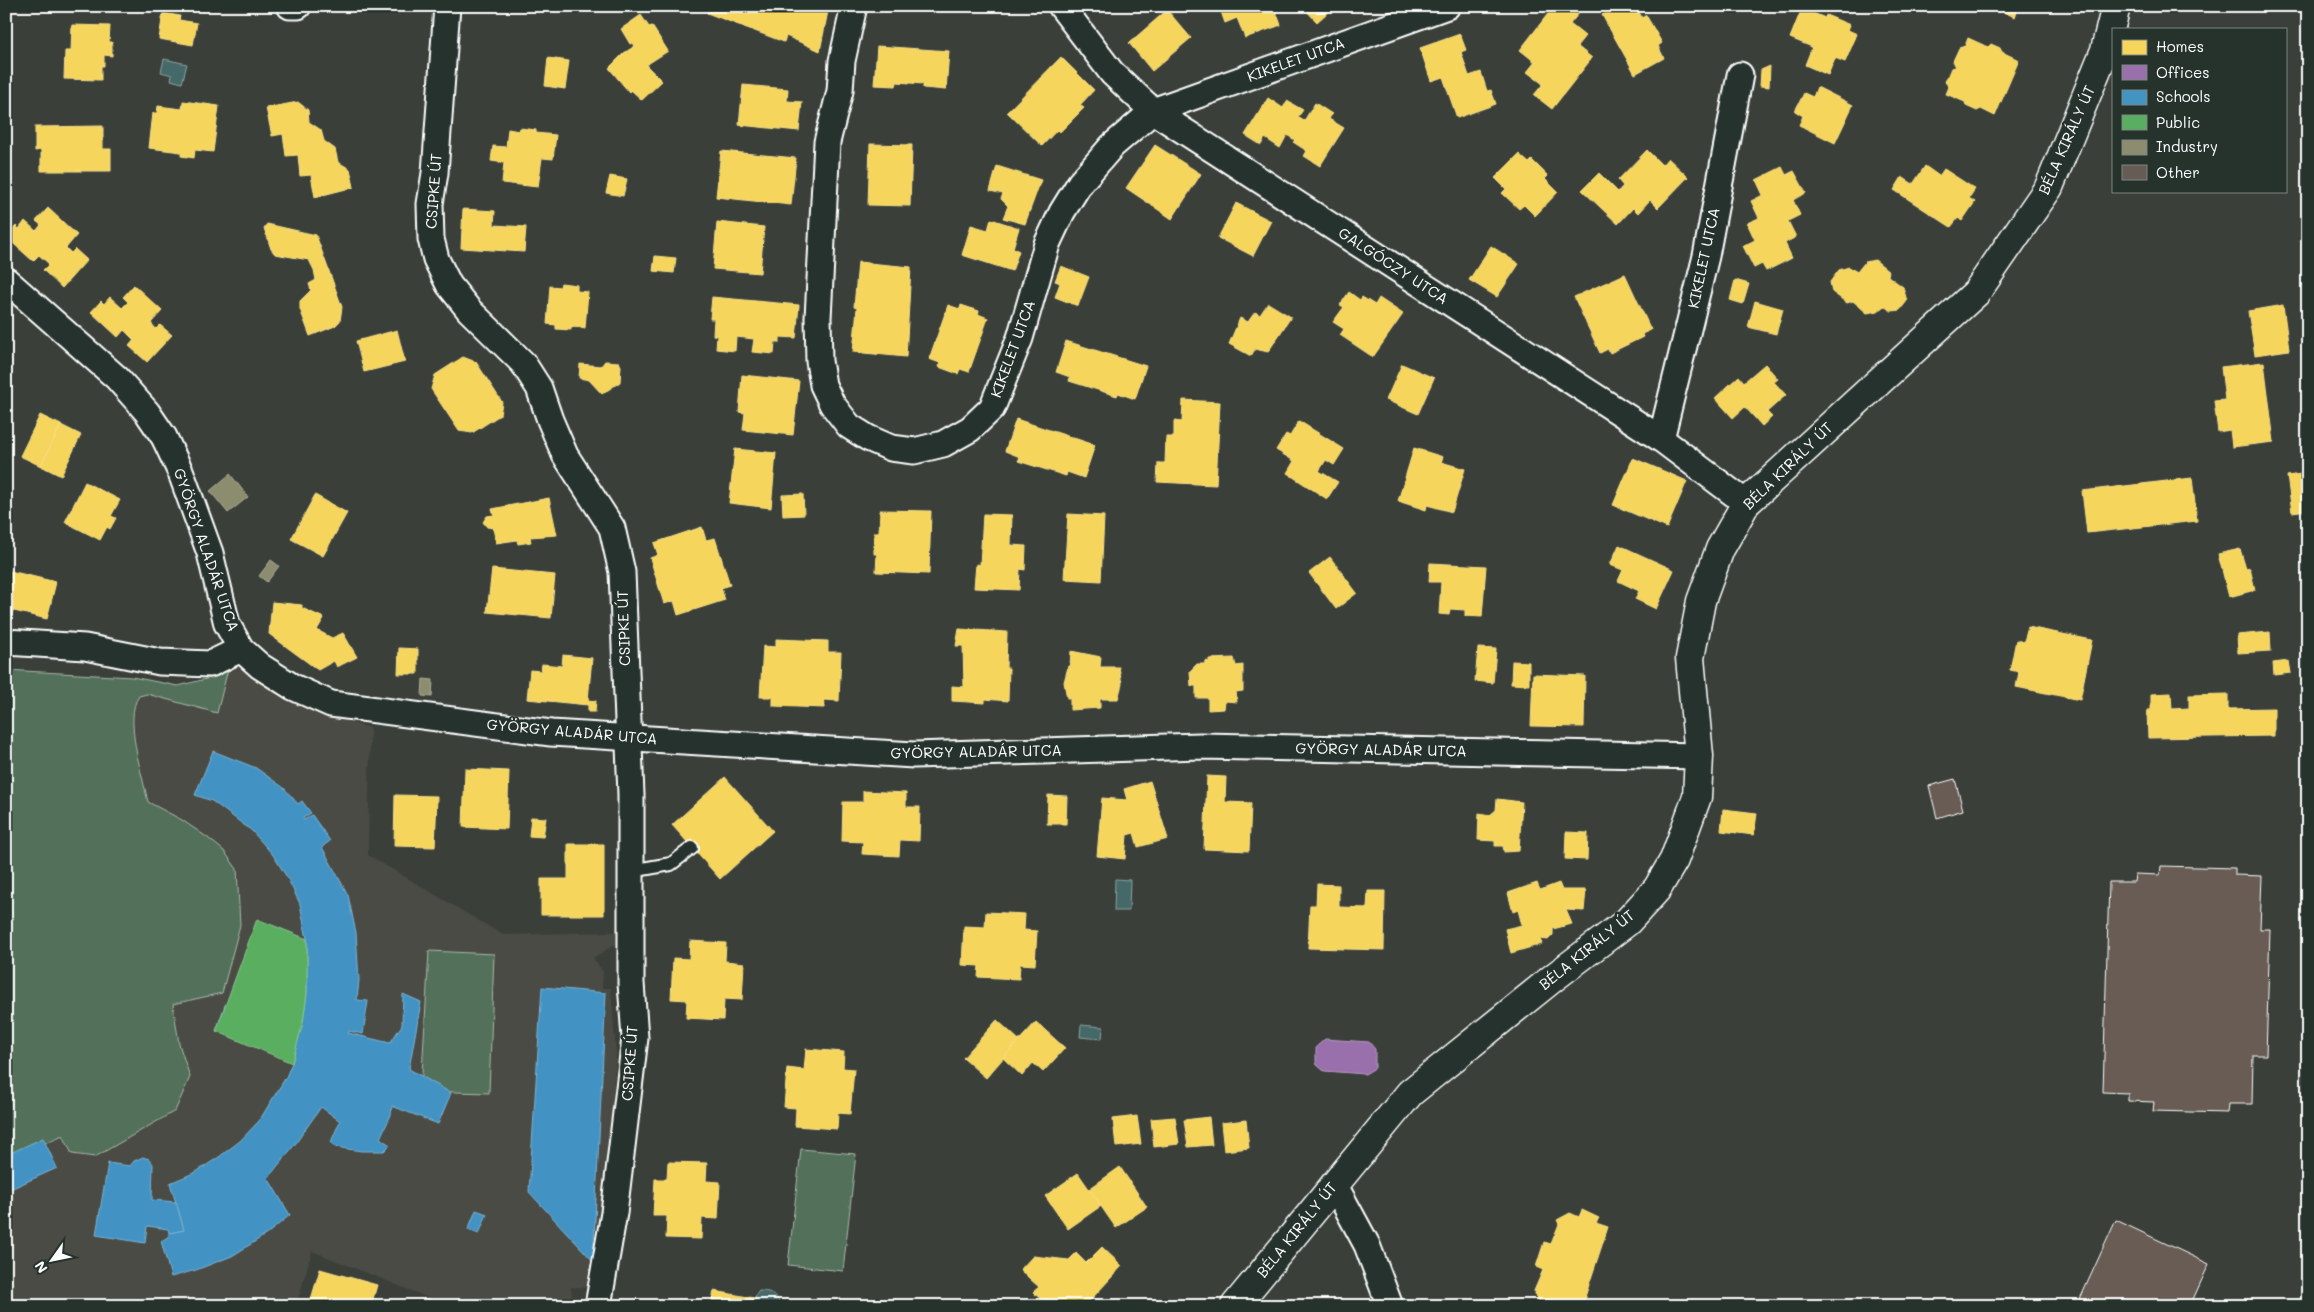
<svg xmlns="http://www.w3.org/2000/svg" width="2314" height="1312" font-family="Mali,sans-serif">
	<rect width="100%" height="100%" fill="#3a3f39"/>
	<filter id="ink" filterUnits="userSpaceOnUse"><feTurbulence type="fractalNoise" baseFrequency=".02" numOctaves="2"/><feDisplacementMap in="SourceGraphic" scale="10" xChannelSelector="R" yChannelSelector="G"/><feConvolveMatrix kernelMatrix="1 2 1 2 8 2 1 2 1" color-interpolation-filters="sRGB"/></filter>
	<g filter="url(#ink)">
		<polygon fill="#4c4c45" points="239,662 332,717 370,728 368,855 503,935 617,932 616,944 593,958 603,972 602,988 611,988 616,1056 604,1220 595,1288 571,1287 573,1306 442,1306 427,1297 312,1251 296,1306 139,1306 119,1300 105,1306 6,1306 6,670 132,677 179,686 218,676"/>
		<g fill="#53715a" stroke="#a9b8ac">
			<path d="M228,669L217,713L147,694L139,696C123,717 143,777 148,802L182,820L208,838L224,851L237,869L240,925L222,993L173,1004L179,1044L190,1077L175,1111L95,1157L72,1154L63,1135L6,1160V670L132,677L178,686L218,676Z"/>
			<polygon points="429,951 494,954 489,1093 421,1091"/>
			<polygon points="801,1149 856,1154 843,1271 788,1265"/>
		</g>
		<g fill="#446868" stroke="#8fa4a4">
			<polygon points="164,59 187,64 182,83 171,80 172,75 161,72"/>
			<polygon points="1115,879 1130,880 1129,911 1114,911"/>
			<polygon points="1081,1025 1103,1027 1102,1039 1080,1037"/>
			<path d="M759,1291C769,1291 773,1293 779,1301L778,1306H754L756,1295Z"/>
		</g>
		<g fill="#f6d55c" stroke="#f9e28d">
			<polygon points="710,6 815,6 828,11 820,51 786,36 784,42 707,13"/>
			<polygon points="1219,6 1274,6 1281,25 1245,38 1237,18 1225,23"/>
			<polygon points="1302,6 1335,6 1317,22"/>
			<polygon points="1554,6 1570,6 1579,13 1570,24 1585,36 1577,46 1592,58 1552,109 1534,95 1543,84 1527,72 1535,62 1520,50"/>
			<polygon points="1617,6 1636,6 1642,18 1646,15 1662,43 1658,46 1664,58 1635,74 1602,15"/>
			<polygon points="1989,6 2019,6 2015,17"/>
			<polygon points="1802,8 1825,18 1826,15 1850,25 1848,30 1857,34 1845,62 1835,58 1828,75 1805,65 1812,47 1790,38"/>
			<polygon points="1167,10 1191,38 1152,71 1129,43"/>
			<polygon points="163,13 180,16 179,20 197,23 193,45 159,39"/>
			<polygon points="641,15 649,27 652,26 668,51 646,65 662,81 642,100 631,90 629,92 609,68 624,53 635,46 633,43 630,44 621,29"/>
			<polygon points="72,25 110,26 109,42 112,42 112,56 104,55 104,66 101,66 101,80 64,79 65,51 71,51"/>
			<polygon points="1460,34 1466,50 1461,52 1469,76 1481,72 1487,91 1491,90 1496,104 1457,118 1443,77 1431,81 1420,48"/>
			<polygon points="1968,38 1988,47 1991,44 2000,48 2002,52 2019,60 1995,116 1981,109 1977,111 1966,106 1965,102 1946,94 1949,87 1945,82 1951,68 1956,67 1953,61 1959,48 1965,46"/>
			<polygon points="877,46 949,51 946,90 923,88 923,84 897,82 896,86 874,85"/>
			<polygon points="1061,57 1094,90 1080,105 1084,108 1060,132 1057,130 1042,146 1007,112"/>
			<polygon points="548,58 569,61 565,89 545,86"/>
			<polygon points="1770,66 1769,87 1760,86 1761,70"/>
			<polygon points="743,85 788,89 787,101 802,102 799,131 739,125"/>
			<polygon points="1817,87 1853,105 1835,143 1799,125 1803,116 1795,111 1804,93 1813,97"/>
			<polygon points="1268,98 1283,108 1287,101 1303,110 1298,117 1304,121 1315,103 1332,114 1329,119 1344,128 1320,166 1304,156 1307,151 1293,142 1295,140 1287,135 1280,148 1265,138 1261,145 1245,135"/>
			<polygon points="183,101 219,106 213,152 195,150 194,158 181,156 181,152 149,148 153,113 157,113 158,106 182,109"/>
			<polygon points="298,102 308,110 309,122 321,130 324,141 335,149 338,162 350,169 354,187 315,197 311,175 300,176 298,155 286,156 283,134 272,136 266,108"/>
			<polygon points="103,126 103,149 111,149 111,171 41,171 41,150 35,151 35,127"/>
			<polygon points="520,128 536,130 536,133 556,135 553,159 542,158 538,187 502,183 504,163 491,161 493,146 506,147 508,129 519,131"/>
			<polygon points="870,144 912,145 910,206 868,205"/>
			<polygon points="1155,145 1201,174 1172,219 1126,188"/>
			<polygon points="1647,150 1662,165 1668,158 1688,177 1658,208 1650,200 1638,213 1633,208 1618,224 1582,190 1599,173 1618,192 1623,186 1618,180"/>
			<polygon points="721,151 796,158 791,205 716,197"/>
			<polygon points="1519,154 1529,163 1532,160 1548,176 1545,179 1558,192 1535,216 1524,205 1519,209 1502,193 1506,189 1495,178"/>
			<polygon points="997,166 1041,180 1025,224 1003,218 1008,206 1001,199 1003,194 990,191"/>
			<polygon points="1925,166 1939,176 1944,169 1975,189 1969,198 1975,202 1962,221 1958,218 1951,227 1894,190 1902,177 1913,184"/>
			<polygon points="1782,167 1786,175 1794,171 1806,193 1793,200 1800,215 1788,221 1796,237 1785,243 1792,258 1766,271 1762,264 1754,268 1743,246 1755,240 1747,223 1759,218 1751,201 1763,195 1756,180"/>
			<polygon points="610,176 627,179 623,196 606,193"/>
			<polygon points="1236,203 1271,221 1253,256 1218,238"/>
			<polygon points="48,208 77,235 66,248 71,253 75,249 87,260 62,288 43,270 49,264 39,255 33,261 6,237 16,226 19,229 25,221 36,231 41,225 36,221"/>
			<polygon points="463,209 495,211 494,225 526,227 524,252 461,248"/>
			<polygon points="991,219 1019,228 1013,248 1019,251 1012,271 962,255 971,225 988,230"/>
			<polygon points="717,222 764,227 760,273 713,269"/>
			<polygon points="267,224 316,235 342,307 340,321 335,326 310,336 300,309 300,301 311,290 309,284 316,280 314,270 309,260 275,254 271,249 264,228"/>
			<polygon points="1491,246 1519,264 1497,297 1469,280"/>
			<polygon points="655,256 676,258 674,273 653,271"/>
			<polygon points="1875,260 1889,271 1888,276 1903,287 1907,301 1900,310 1891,311 1884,306 1878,311 1867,313 1853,301 1847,303 1832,292 1830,282 1839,270 1849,267 1857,272 1865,262"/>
			<polygon points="858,262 911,267 906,357 853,352 857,308 854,307"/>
			<polygon points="1061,266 1089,277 1078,306 1055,297 1060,283 1055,281"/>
			<polygon points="1625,274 1651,330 1642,334 1643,337 1610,353 1608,349 1600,353 1574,297"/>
			<polygon points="1735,280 1749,284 1743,304 1730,300"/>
			<polygon points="561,283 577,285 577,291 588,292 585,328 571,327 571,330 556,329 556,325 547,324 550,286 560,287"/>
			<polygon points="134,285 162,311 151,323 156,329 160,325 172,335 147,362 129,346 134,340 124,330 118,337 91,312 101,301 104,304 110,297 122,308 128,302 123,297"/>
			<polygon points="1349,292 1360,300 1362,297 1375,305 1379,298 1403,314 1373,357 1340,335 1344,329 1333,322 1344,307 1340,305"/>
			<polygon points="712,297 799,305 796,338 780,337 780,342 775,342 774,354 752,352 754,339 736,337 735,351 716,349 717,336 713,335 714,319 710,319"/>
			<polygon points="1755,301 1783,309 1776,334 1748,327"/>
			<polygon points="1268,303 1291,317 1268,352 1255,349 1251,356 1229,344 1240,318 1248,322 1255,312 1260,315"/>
			<polygon points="948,305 960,309 961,305 979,311 978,314 988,318 969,372 960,369 958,374 939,367 940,363 929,359"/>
			<polygon points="2283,305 2289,350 2255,355 2248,311"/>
			<polygon points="397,330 405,362 364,372 356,341"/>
			<polygon points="1066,341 1146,366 1135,399 1118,393 1117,396 1069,381 1070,377 1056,372"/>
			<polygon points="463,357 476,362 502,402 500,415 472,433 459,431 431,389 435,375"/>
			<polygon points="605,361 619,362 621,366 620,382 602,394 589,380 579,378 580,364 601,366"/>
			<polygon points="2264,362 2274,442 2232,447 2230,430 2218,432 2214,401 2225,400 2221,367"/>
			<polygon points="1402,364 1434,378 1418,414 1386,400"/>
			<polygon points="1765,364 1778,379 1774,382 1786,395 1767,412 1772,417 1762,426 1745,407 1733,418 1715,398 1739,376 1744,382"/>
			<polygon points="742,375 799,381 793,435 743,430 745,413 739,412"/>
			<polygon points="1183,400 1220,402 1216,485 1157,482 1158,463 1165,463 1166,437 1174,437 1174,421 1182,422"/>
			<polygon points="40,415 61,425 41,466 20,456"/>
			<polygon points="1016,419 1095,445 1084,478 1067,472 1066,476 1018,461 1020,457 1005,451"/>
			<polygon points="1299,421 1344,449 1334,465 1326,460 1319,471 1338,482 1327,499 1287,473 1294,461 1276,450 1286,434 1290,436"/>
			<polygon points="61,425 81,435 61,476 41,466"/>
			<polygon points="1414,448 1443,457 1441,462 1465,469 1452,512 1427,505 1426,510 1398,501"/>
			<polygon points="735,449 776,453 771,508 729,503"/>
			<polygon points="1633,458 1687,481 1667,528 1613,505"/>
			<polygon points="2308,473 2308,510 2292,512 2287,476"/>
			<polygon points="2192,478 2197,521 2087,533 2082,491"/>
			<polygon points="85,482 120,500 111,516 116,518 110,529 107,527 100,540 65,522"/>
			<polygon points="803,494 804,515 783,516 782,495"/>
			<polygon points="315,495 347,513 323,556 291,539"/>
			<polygon points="549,498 557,535 530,537 531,542 518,544 517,540 496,543 493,528 487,527 483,522 487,516 494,515 492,509"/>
			<polygon points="880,510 931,511 929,574 876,572 877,554 874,554 874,532 879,532"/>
			<polygon points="983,514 1012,515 1011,545 1026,546 1025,570 1020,569 1019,590 974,588 976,564 980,565"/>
			<polygon points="1068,514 1104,516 1101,581 1064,579"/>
			<polygon points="702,527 706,540 715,538 730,585 721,588 725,600 678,615 674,601 664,604 650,558 658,555 654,543"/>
			<polygon points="1619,545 1674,570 1656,609 1635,599 1639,591 1618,581 1623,570 1610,565"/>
			<polygon points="2240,549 2246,569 2250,568 2255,590 2229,597 2218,554"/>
			<polygon points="1330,557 1357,593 1336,609 1309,573"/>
			<polygon points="1430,563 1486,566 1482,617 1465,616 1465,610 1450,609 1449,615 1439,614 1441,582 1429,582"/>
			<polygon points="492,569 555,575 551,618 487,612"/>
			<polygon points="6,570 56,582 47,619 6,609"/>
			<polygon points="272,602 302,605 302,608 324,618 317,630 332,638 343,633 357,657 337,667 334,661 318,670 269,634"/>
			<polygon points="2028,627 2092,640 2080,700 2016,687 2019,672 2010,670 2016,640 2024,642"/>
			<polygon points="959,629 1007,632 1006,668 1009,668 1008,701 985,699 985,703 952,701 952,686 964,687 963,646 956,646"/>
			<polygon points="2270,632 2271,651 2238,653 2237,635"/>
			<polygon points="776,639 828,641 828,652 841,652 839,701 824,700 824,708 773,706 773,697 760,697 763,646 776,647"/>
			<polygon points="399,648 418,649 418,674 398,674"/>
			<polygon points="1478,648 1496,649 1493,683 1475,681"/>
			<polygon points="1071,651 1101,657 1100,667 1119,667 1122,684 1118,699 1100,699 1100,708 1070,710 1070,698 1067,698 1064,682 1068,667 1070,666"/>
			<polygon points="563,655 592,658 588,700 596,701 595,712 588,712 588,705 527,699 530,670 541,671 542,664 562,666"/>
			<polygon points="1234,658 1236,666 1243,665 1243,691 1236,692 1237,702 1225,701 1224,709 1208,710 1208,698 1196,698 1196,686 1191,686 1190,671 1197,664 1204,664 1206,661 1209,662 1209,659"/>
			<polygon points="1512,661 1529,662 1529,685 1511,684"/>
			<polygon points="2289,661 2291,673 2274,675 2273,663"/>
			<polygon points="1533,674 1585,676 1584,727 1531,726"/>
			<polygon points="2171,693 2172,709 2189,708 2189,695 2228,694 2228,709 2274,708 2274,736 2148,738 2147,710 2151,710 2151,694"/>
			<polygon points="465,769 509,771 507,829 463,827"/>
			<polygon points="1207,776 1226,777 1225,802 1251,803 1249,851 1204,849"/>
			<polygon points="725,777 773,831 720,879 672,825"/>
			<polygon points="1150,781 1168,839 1138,847 1134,833 1127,835 1125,859 1097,856 1102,798 1127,800 1124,789"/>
			<polygon points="863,791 906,793 906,807 920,807 919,841 900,840 899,856 862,854 863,842 842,841 843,802 863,802"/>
			<polygon points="395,795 437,796 435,847 394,846"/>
			<polygon points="1048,795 1067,796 1066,824 1047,824"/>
			<polygon points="1497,799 1522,802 1519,851 1504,852 1503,846 1495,846 1495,841 1478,840 1479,813 1490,815 1496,810"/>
			<polygon points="1723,809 1757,813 1754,835 1721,831"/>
			<polygon points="531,817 546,818 543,837 529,836"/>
			<polygon points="1566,832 1588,833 1587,860 1565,859"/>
			<polygon points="568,844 604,844 604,915 541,915 541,879 568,879"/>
			<polygon points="1537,883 1540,890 1559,883 1562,890 1586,890 1584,911 1566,910 1572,924 1553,929 1553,935 1548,940 1540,939 1542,944 1511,953 1505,929 1522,925 1518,910 1513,912 1508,893"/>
			<polygon points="1317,884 1339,885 1339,907 1367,908 1368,891 1385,891 1384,950 1308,948 1310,905 1316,905"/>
			<polygon points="986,912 1025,914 1024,930 1037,931 1035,965 1020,964 1019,979 978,977 979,966 962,965 964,926 985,927"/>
			<polygon points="690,941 726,943 725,961 744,963 742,1000 724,999 723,1020 686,1018 687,1000 671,999 673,958 689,959"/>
			<polygon points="997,1020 1019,1040 986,1078 963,1058"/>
			<polygon points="1036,1022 1065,1048 1043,1072 1033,1063 1022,1076 1003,1058"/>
			<polygon points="806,1049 844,1052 843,1068 854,1069 850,1114 838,1113 837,1129 795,1126 796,1108 784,1107 787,1068 804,1070"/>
			<polygon points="1137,1116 1141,1144 1116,1147 1113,1119"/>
			<polygon points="1175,1117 1179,1144 1154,1147 1151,1119"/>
			<polygon points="1209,1117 1212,1145 1188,1147 1184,1120"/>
			<polygon points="1246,1120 1249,1148 1224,1151 1221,1123"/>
			<polygon points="668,1162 707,1163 706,1181 720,1182 718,1219 702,1218 701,1239 666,1238 667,1216 653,1216 655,1179 667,1179"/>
			<polygon points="1120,1167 1147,1207 1116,1228 1089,1189"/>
			<polygon points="1078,1173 1101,1206 1068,1229 1045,1196"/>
			<polygon points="1582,1210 1599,1218 1596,1223 1608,1227 1582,1306 1562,1302 1561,1306 1539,1304 1534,1291 1543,1270 1536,1267 1544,1242 1551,1244 1559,1224 1557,1220 1570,1213 1579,1217"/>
			<polygon points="1102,1247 1122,1266 1085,1306 1078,1301 1074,1306 1058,1306 1053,1301 1048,1306 1033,1292 1039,1287 1020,1270 1033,1256 1069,1260 1076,1253 1086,1263"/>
			<polygon points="320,1269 377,1285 371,1306 309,1306"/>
			<polygon points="714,1291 754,1298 752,1306 711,1306"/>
			<polygon points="427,1298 441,1306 422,1306"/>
		</g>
		<polygon fill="#9970ab" stroke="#b89bc4" points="1325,1039 1369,1042 1375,1049 1375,1068 1365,1074 1324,1071 1316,1064 1316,1047"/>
		<g fill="#4393c3" stroke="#7bb3d5">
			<polygon points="213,751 256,768 284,788 298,804 302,801 311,813 303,818 304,820 312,815 330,841 322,847 348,895 356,933 359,980 357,1000 368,1001 363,1034 349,1031 348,1033 390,1043 402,1025 403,994 421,1002 409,1069 451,1093 438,1124 392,1106 391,1115 380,1138 390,1145 384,1151 361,1151 335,1147 331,1142 340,1121 321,1107 296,1143 268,1178 290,1215 267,1234 232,1256 196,1270 171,1277 161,1241 168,1237 169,1233 184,1230 170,1183 196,1172 219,1157 240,1141 259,1121 286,1077 292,1063 303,1022 307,993 307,939 300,904 288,879 273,855 252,831 212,801 195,795"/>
			<polygon points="542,987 606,993 593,1261 529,1192"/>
			<polygon points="225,1005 248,1013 239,1039 216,1031"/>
			<polygon points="43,1138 57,1168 6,1191 6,1155"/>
			<polygon points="143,1157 149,1159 153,1164 152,1200 176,1202 184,1230 169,1233 168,1229 147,1226 145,1243 96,1235 108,1163 130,1166 134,1161"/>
			<polygon points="476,1210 487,1214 479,1234 468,1230"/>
		</g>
		<polygon fill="#5aae61" stroke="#8cc690" points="257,919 307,939 307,993 303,1022 292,1063 216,1031"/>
		<g fill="#8c8c6e" stroke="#aeae9a">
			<polygon points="230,474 248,497 228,513 210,491"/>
			<polygon points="271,560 279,566 267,582 259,576"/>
			<polygon points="423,679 433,680 432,697 422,696"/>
		</g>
		<g fill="#675c55" stroke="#fff">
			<polygon points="1955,779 1963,810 1937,818 1929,786"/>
			<polygon points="2161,866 2235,868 2235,875 2262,876 2260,929 2270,929 2266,1055 2253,1055 2252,1104 2228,1104 2227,1113 2153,1111 2154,1102 2128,1101 2128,1093 2103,1092 2109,882 2134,882 2135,874 2160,875"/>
			<polygon points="2116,1220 2209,1264 2190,1306 2095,1306 2080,1299"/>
		</g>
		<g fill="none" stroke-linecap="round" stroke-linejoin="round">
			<defs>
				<polyline id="lane" points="631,871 671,864 692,848"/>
				<g id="street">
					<polyline points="290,6 298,6"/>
					<polyline points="447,6 435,173 430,204 431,239 436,259 449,285 469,310 523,363 539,388 550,420 565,455 612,528 622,572 631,795 631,983 635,1038 614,1213 598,1306"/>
					<polyline points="854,6 842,61 840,91 827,142 818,318 819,361 823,385 832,404 849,426 868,438 891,448 914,451 943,444 970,429 992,408 1020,338 1047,244 1062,212 1080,183 1112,146 1153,111 1447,6"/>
					<polyline points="1061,6 1112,73 1153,111 1661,439 1746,503"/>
					<polyline points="6,280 117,378 147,412 164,437 181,473 210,553 227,624 241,649 260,666 293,687 331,704 551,733 914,755 1200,746 1699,756"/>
					<polyline points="1661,439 1706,256 1740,75"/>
					<polyline points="6,642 85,647 160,662 210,664 241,649"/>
					<polyline points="1334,1184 1367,1245 1390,1306"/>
				</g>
				<polyline id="secondary" points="1235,1306 1410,1093 1553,978 1627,922 1657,889 1674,860 1697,797 1699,756 1690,658 1701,601 1720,549 1746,503 1976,293 2049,187 2105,50 2116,6"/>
			</defs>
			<use href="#lane" stroke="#fff" stroke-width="16"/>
			<use href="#street" stroke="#fff" stroke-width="29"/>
			<use href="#secondary" stroke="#fff" stroke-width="31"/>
			<use href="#lane" stroke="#26332d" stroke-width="12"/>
			<use href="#street" stroke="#26332d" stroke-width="25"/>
			<use href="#secondary" stroke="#26332d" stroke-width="28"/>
		</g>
	</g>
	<g text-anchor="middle" stroke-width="5" stroke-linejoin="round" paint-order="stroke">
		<g font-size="15" fill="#fff" stroke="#26332d">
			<text transform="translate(1296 60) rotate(-20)" y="5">KIKELET UTCA</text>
			<text transform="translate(2067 140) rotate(-66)" y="5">BÉLA KIRÁLY ÚT</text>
			<text transform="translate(434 191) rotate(-86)" y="5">CSIPKE ÚT</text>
			<text transform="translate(1704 258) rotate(-78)" y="5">KIKELET UTCA</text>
			<text transform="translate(1393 266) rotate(33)" y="5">GALGÓCZY UTCA</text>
			<text transform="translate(1013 349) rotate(-70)" y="5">KIKELET UTCA</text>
			<text transform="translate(1788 466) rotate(-44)" y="5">BÉLA KIRÁLY ÚT</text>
			<text transform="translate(206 550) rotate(71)" y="5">GYÖRGY ALADÁR UTCA</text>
			<text transform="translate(624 628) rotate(-92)" y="5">CSIPKE ÚT</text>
			<text transform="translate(572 732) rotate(5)" y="5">GYÖRGY ALADÁR UTCA</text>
			<text transform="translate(1381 750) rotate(1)" y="5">GYÖRGY ALADÁR UTCA</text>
			<text transform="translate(976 752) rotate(-1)" y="5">GYÖRGY ALADÁR UTCA</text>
			<text transform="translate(1587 950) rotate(-39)" y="5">BÉLA KIRÁLY ÚT</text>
			<text transform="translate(630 1063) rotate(-86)" y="5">CSIPKE ÚT</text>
			<text transform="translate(1297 1230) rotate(-51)" y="5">BÉLA KIRÁLY ÚT</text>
		</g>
	</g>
	<rect width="2314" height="1312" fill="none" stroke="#26332d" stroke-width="25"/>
	<rect x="12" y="12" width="2289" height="1287" fill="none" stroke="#fff" stroke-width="2" filter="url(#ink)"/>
	<rect x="2112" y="28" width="175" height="165" fill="#26332d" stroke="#7d8581"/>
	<rect x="2122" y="40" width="25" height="15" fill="#f6d55c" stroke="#7d8581"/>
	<text x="2156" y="52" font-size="15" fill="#ffffff">Homes</text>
	<rect x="2122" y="65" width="25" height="15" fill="#9970ab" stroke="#7d8581"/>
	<text x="2156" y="78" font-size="15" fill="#ffffff">Offices</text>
	<rect x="2122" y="90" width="25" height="15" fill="#4393c3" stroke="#7d8581"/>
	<text x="2156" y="102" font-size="15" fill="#ffffff">Schools</text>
	<rect x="2122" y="115" width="25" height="15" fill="#5aae61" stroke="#7d8581"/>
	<text x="2156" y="128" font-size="15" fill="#ffffff">Public</text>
	<rect x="2122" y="140" width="25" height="15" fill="#8c8c6e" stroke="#7d8581"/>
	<text x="2156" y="152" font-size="15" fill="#ffffff">Industry</text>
	<rect x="2122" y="165" width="25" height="15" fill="#675c55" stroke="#7d8581"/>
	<text x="2156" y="178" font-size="15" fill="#ffffff">Other</text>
	<g transform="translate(52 1260) rotate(237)" stroke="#26332d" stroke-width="4" paint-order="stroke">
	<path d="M0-4L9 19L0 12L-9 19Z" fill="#ffffff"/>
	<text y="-8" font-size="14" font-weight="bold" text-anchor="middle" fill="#ffffff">N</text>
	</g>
</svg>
